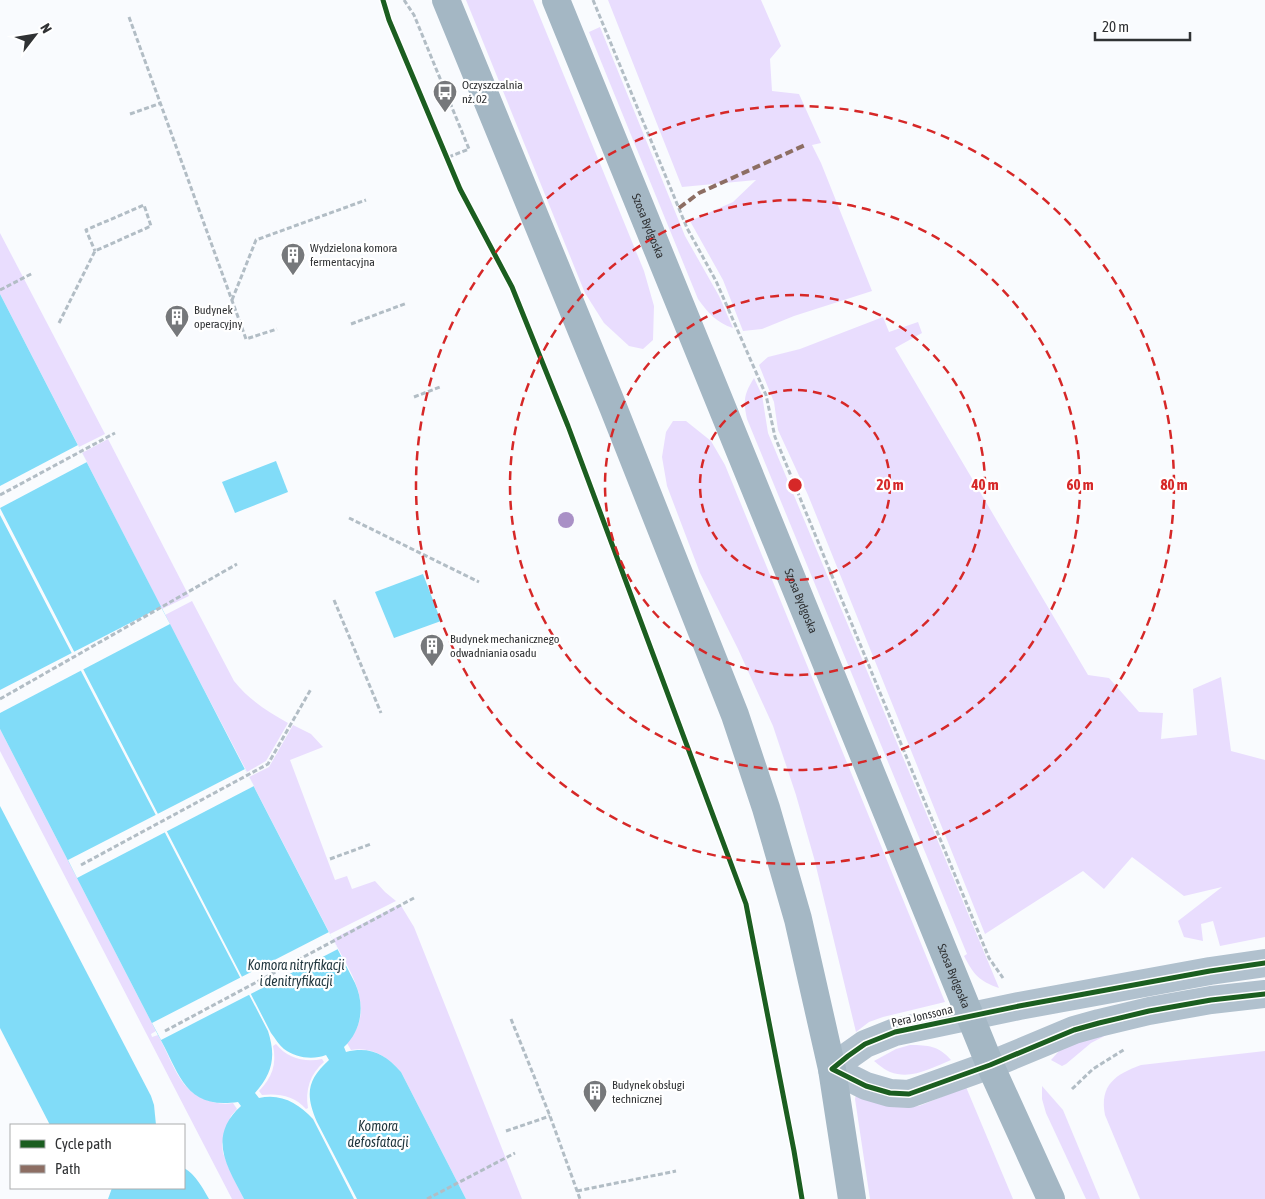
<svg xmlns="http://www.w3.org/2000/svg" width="1265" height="1199" font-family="'Asap Condensed',sans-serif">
	<rect width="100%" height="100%" fill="#f9fbfe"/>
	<g fill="#e9ddfe">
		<polygon points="466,0 533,0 644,271 654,306 653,340 643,349 629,346 604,323 585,293"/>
		<polygon points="608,0 761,0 781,46 770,59 772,91 799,94 821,143 812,145 821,163 872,291 794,316 762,329 743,331 723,280 690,221 733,202 756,180 682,187"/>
		<path d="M600,27L685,236L719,296L733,328C717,323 708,313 698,299L589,32Z"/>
		<polygon points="0,233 105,434 79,447 0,294"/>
		<polygon points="883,317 889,332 918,322 922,333 895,348 1088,675 1109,678 1139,712 1163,713 1161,739 1197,735 1193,689 1221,677 1231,751 1265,760 1265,937 1220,946 1213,921 1201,924 1203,941 1184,937 1178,921 1222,887 1184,896 1132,857 1104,889 1083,871 985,934 808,495 778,430 774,402 759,365 768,357 800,349"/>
		<path d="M754,378L762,395L768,433L999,988C979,981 974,975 964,956L967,954L747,419C743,401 744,394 754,378Z"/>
		<polygon points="673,421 686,421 711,441 725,465 945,1002 883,1017 869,1022 856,1032 814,858 796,795 773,726 738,649 700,573 667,486 662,457 666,432"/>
		<polygon points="108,439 189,596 162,609 82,453"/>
		<path d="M192,601L234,681C249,700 267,711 288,723L266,761L247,772L165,615Z"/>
		<polygon points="293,725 311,734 323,747 290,760 335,880 347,876 352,889 375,881 385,892 396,901 330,934 249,777 269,767"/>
		<path d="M0,729L156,1031L151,1034L152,1037L158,1035C167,1051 173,1070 184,1084C195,1098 215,1106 233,1103L237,1109L231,1116L222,1144L223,1153L230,1171L244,1199H232L0,751Z"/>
		<path d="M400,904L414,927L522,1199H466L401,1072C388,1057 371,1046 351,1050L347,1043C378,1008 350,972 333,939Z"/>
		<polygon points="1122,1027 1091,1043 1066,1064 1062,1066 1051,1060 1059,1051 1068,1044"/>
		<path d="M276,1044C287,1058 305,1063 322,1059L324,1062C310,1074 305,1090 308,1108L306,1109C295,1096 278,1093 262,1095L259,1091C272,1078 277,1064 273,1046Z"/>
		<path d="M910,1045C928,1045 939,1046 951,1060C931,1068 912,1080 890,1072C885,1070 879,1065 874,1061L896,1049Z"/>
		<path d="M1265,1051V1199H1140L1105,1115C1099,1085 1116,1074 1141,1065Z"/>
		<polygon points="1042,1086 1063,1110 1100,1199 1086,1199 1046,1113 1042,1099"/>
		<polygon points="966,1087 1013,1199 870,1199 855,1099 857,1091 906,1107 919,1106"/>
	</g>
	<g fill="#81dcf8">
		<path d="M0,294L355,983C365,1005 362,1030 344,1047L346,1052C370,1046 385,1054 401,1072L466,1199H357L317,1122C305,1094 307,1080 329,1060L326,1055C313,1060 296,1058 284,1049C279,1045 275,1038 271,1033L0,508Z"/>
		<polygon points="276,461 288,492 235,513 222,482"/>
		<path d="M0,515L268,1031C276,1056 273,1073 255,1093L259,1098C281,1093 298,1103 313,1119L354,1199H244C227,1166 207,1137 241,1106L238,1102C184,1110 180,1073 158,1035L0,729Z"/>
		<polygon points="423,574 441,621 394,638 375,592"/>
		<polygon points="0,806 151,1096 154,1105 156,1125 50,1125 0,1028"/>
		<path d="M184,1168C196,1175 202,1187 209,1199H108L112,1188H184Z"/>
	</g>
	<g fill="#f9fbfe">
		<polygon points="78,445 87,462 0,508 0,486"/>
		<polygon points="161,607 170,624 0,713 0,690"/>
		<polygon points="245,769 254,786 77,878 68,860"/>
		<polygon points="329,932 338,949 161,1040 152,1023"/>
	</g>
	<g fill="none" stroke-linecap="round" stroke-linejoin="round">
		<g stroke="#b2bdc5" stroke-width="3" stroke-dasharray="5 2.5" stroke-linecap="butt">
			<polyline points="404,0 414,15 469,149 446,158"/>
			<polyline points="593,0 687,228 716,281 766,395 775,437 989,958 1003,978"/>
			<polyline points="129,17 246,339 277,329"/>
			<polyline points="130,114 161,103"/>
			<polyline points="0,290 33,273"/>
			<polyline points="232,300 256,240 366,200"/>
			<polyline points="59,323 95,251 151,226 144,205 86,230 95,251"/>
			<polyline points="351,324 407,303"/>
			<polyline points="414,397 440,387"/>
			<polyline points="0,495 115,433"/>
			<polyline points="349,518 479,582"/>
			<polyline points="334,600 381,713"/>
			<polyline points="0,699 237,564"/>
			<polyline points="330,859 371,844"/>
			<polyline points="81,865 268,764 311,689"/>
			<polyline points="511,1019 550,1116 580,1199"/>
			<polyline points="165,1031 414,898"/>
			<polyline points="1072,1089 1093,1069 1125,1049"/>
			<polyline points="506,1131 550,1116"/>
			<polyline points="577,1191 676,1171"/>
			<polyline points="427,1199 515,1153"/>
		</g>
		<polyline stroke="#b1c1ce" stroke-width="28" points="1265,963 1210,971 1019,1006 895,1032 865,1044 848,1056 832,1069 866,1086 890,1093 909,1094 990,1065 1074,1030 1099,1023 1149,1011 1211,1000 1265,994"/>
		<g stroke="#a4b7c4" stroke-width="28">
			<polyline points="446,0 613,407 735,715 766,808 798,919 832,1069 852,1199"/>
			<path id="s1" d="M556,0L990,1065L1051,1199"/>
		</g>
		<polyline stroke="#8d6e63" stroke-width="4" stroke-dasharray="8 4" stroke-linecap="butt" points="679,208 699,193 805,145"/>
		<defs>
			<g id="cycleway">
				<polyline points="383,0 389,20 460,189 512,287 568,426 746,904 794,1151 802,1199"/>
				<polyline points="1265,963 1210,971 1019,1006 895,1032 865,1044 848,1056 832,1069 866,1086 890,1093 909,1094 990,1065 1074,1030 1099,1023 1149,1011 1211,1000 1265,994"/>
			</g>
		</defs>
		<use href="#cycleway" stroke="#fff" stroke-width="8"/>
		<use href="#cycleway" stroke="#1b5e20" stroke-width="5"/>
	</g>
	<circle fill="#a990c6" cx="566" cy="520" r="8"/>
	<g fill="none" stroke="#d62828" stroke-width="2.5" stroke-dasharray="9 6">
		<circle cx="795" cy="485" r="95"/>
		<circle cx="795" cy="485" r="190"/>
		<circle cx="795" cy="485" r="285"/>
		<circle cx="795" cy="485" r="379"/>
	</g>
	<defs>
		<symbol id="bus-pin" viewBox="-11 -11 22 30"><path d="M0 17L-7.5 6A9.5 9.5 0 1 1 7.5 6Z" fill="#76787b" stroke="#fff"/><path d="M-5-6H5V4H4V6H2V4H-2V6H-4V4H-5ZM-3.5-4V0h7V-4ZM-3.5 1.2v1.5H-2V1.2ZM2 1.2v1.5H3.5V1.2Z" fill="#fff"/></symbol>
		<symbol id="building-pin" viewBox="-11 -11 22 30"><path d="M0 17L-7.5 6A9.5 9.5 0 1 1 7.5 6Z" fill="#76787b" stroke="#fff"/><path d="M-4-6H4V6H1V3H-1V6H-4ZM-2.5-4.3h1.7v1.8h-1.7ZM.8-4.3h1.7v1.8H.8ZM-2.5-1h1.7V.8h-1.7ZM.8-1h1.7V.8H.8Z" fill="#fff"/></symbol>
	</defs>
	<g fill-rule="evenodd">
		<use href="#bus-pin" x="431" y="78" width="28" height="38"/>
		<use href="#building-pin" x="279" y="241" width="28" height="38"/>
		<use href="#building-pin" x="163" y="303" width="28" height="38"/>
		<use href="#building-pin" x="418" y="632" width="28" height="38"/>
		<use href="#building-pin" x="581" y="1078" width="28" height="38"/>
	</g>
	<g text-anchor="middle" stroke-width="4.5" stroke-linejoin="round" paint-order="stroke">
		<g font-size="12" fill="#303234" stroke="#fff" text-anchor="start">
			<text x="462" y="89">Oczyszczalnia<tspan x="462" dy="14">nż. 02</tspan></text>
			<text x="310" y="252">Wydzielona komora<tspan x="310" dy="14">fermentacyjna</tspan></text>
			<text x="194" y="314">Budynek<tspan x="194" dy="14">operacyjny</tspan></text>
			<text x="450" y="643">Budynek mechanicznego<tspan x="450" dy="14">odwadniania osadu</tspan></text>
			<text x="612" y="1089">Budynek obsługi<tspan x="612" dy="14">technicznej</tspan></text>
		</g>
		<g font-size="12" fill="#303234" stroke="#fff">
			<text dy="4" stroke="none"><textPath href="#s1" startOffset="244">Szosa Bydgoska</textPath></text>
			<text dy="4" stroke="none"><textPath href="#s1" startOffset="649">Szosa Bydgoska</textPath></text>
			<text dy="4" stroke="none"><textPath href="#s1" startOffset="1054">Szosa Bydgoska</textPath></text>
			<text transform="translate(922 1016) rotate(-13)" y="4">Pera Jonssona</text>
		</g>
		<g font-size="14" font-style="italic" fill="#1f353d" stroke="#fff">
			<text x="296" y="970">Komora nitryfikacji<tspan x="296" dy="16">i denitryfikacji</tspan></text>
			<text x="378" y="1131">Komora<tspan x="378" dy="16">defosfatacji</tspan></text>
		</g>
	</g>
	<circle cx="795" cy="485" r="8" fill="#d62828" stroke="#fff" stroke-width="2.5"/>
	<g font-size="15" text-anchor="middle" font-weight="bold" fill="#d62828" stroke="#fff" stroke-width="4.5" stroke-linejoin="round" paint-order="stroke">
		<text x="890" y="490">20 m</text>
		<text x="985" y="490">40 m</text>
		<text x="1080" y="490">60 m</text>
		<text x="1174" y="490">80 m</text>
	</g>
	<rect x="10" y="1124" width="175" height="65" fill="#ffffff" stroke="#acadae"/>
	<rect x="20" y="1140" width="25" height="8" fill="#1b5e20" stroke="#acadae"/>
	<text x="55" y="1149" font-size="15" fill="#303234">Cycle path</text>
	<rect x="20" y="1165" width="25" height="8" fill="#8d6e63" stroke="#acadae"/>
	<text x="55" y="1174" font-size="15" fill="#303234">Path</text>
	<g transform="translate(35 35) rotate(59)" stroke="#ffffff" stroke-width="4" paint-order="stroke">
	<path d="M0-4L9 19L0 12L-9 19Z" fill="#303234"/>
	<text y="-8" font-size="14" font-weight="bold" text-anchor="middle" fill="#303234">N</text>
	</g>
	<path d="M1095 32v8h95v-8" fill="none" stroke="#303234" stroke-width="2.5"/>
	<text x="1102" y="32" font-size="15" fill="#303234" stroke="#ffffff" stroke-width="4" paint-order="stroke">20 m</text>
</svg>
